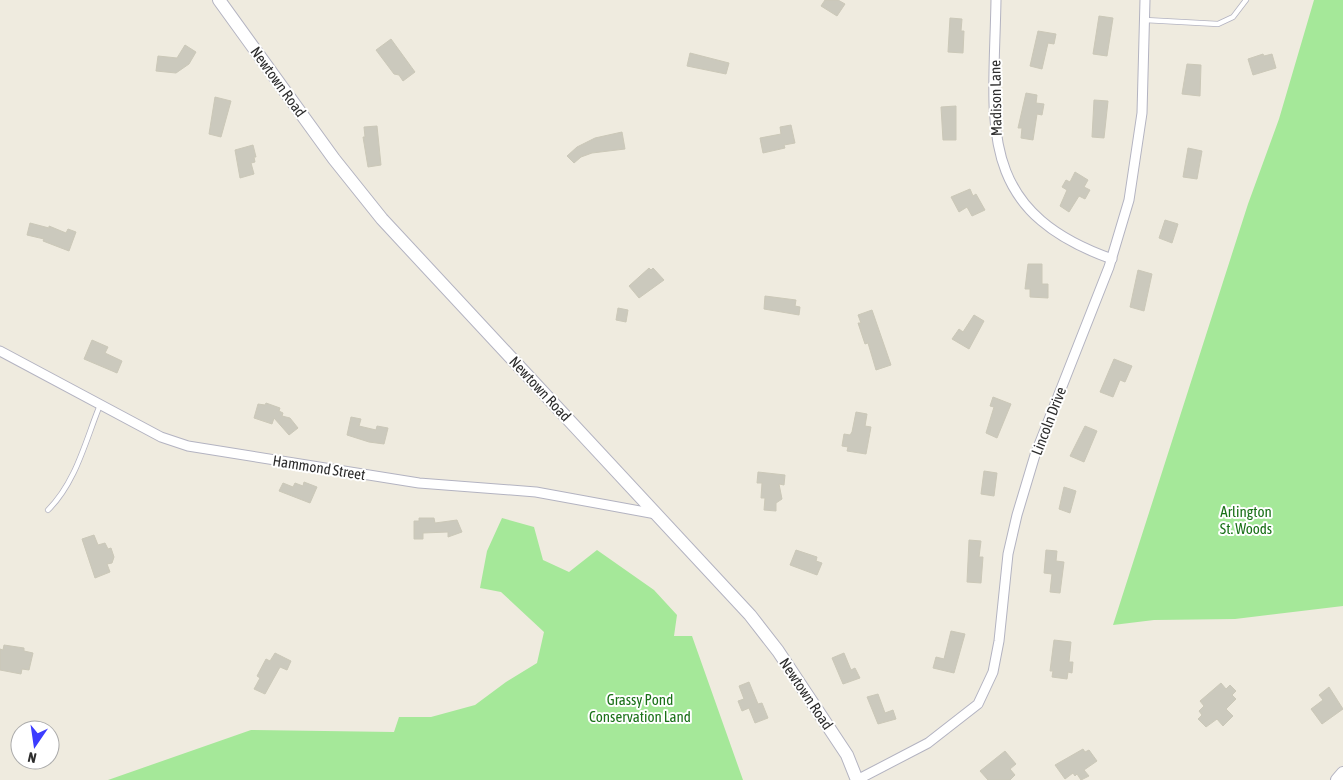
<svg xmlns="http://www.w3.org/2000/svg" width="1343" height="780" font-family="'Asap Condensed',sans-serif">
	<rect width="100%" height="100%" fill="#efebdf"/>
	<g fill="#a5e899">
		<polygon points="1314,0 1343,0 1343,606 1235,619 1154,620 1113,625 1248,204 1279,119"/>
		<polygon points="502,518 534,527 543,560 569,572 597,550 654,590 677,615 674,636 692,636 743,780 108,780 251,730 394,732 399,717 431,717 475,705 506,682 537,663 544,632 501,592 480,588 487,551"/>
	</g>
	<g fill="#cbc9bd" stroke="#cbc8b8">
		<polygon points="825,0 838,0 845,4 837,16 821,6"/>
		<polygon points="1099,16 1113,18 1107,56 1093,54"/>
		<polygon points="950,18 962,19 961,31 964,31 963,53 948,52"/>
		<polygon points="1038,31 1056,34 1054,44 1048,43 1042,69 1030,66"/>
		<polygon points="391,39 415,72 403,81 399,75 394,74 376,50"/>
		<polygon points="185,45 196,52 189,64 176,73 156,71 158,56 177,58"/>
		<polygon points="690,53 729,63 726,74 687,66"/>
		<polygon points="1263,54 1264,56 1272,54 1276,68 1253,75 1248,59"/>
		<polygon points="1187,64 1201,65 1200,96 1182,94"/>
		<polygon points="1026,93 1037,95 1036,103 1044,104 1042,115 1037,114 1033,140 1021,138 1022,128 1018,128"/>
		<polygon points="215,97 231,101 221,137 209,134"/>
		<polygon points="1094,100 1108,101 1104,138 1092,137"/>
		<polygon points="956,106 956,140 943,140 941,107"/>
		<polygon points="791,125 795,143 784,145 785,148 763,153 760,138 781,134 780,127"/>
		<polygon points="377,126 381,165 368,167 363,137 365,137 364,127"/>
		<polygon points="622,132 625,149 592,153 581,157 574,163 567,156 577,147 595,138"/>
		<polygon points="253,145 256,157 254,157 255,162 251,163 254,174 240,178 235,150"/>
		<polygon points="1188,148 1202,151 1197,179 1183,177"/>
		<polygon points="1075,172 1088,180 1084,187 1090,190 1085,199 1079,196 1069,212 1060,206 1067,190 1062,187 1066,180 1070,182"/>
		<polygon points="970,189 973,196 976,194 985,210 972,216 967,207 959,212 951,197"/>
		<polygon points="1165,220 1178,224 1172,243 1159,238"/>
		<polygon points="30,223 49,228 49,226 66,233 68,229 76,232 69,251 43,241 44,239 27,235"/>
		<polygon points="1028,264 1042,264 1042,284 1048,284 1048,298 1030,297 1030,289 1025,289"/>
		<polygon points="649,268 651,270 653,268 664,280 639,298 629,286"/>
		<polygon points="1138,270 1152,274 1144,311 1130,307"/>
		<polygon points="765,296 796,300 795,306 800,307 799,315 764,309"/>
		<polygon points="618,308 628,310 626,322 616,320"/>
		<polygon points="872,310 891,365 876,370 868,343 865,344 858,323 861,323 858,315"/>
		<polygon points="974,315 984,321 969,349 952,339 959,329 963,332"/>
		<polygon points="92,340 108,347 105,353 122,361 117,373 84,359"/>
		<polygon points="1114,359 1132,366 1125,382 1120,380 1113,397 1100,392"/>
		<polygon points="993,397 1011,404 997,438 986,433 994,407 990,406"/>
		<polygon points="266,403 280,408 279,411 283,413 282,416 290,418 298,428 289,435 274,418 272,424 254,418 258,404 265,405"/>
		<polygon points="856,412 867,414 865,426 871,427 866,454 847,451 848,447 842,446 844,434 850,435 852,432"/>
		<polygon points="351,417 361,419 359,426 376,430 377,426 388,428 384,444 369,442 347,435"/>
		<polygon points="1085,426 1097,431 1084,462 1070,456"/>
		<polygon points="984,471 997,473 994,496 981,494"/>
		<polygon points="758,472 785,475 784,485 779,484 782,499 776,503 776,511 764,510 765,498 761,498 762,483 757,483"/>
		<polygon points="304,482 317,487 310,503 279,491 283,483 293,487 295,483 303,486"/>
		<polygon points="1064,487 1076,491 1070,513 1059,509"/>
		<polygon points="419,518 434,518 435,523 457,520 462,532 448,537 448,532 423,533 423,539 414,539 414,521 419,521"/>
		<polygon points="94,535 98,545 105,543 108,549 111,548 114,557 112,563 107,564 110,572 95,578 82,539"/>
		<polygon points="969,540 981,541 979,557 983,557 981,583 967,582"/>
		<polygon points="796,550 817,557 816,561 822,563 817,575 790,565"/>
		<polygon points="1046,550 1057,551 1056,561 1064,562 1060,593 1050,592 1052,574 1044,573"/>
		<polygon points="951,631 965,634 954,673 933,668 936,657 944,659"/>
		<polygon points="1054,640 1071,642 1069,662 1073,662 1072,673 1068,672 1067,679 1052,677 1053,671 1050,671"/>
		<polygon points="4,645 24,648 24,651 33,653 29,670 22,669 21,674 0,670 0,649 3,650"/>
		<polygon points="275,653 291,661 287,670 280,667 265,694 254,689 260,678 257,676 266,659 270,661"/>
		<polygon points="844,653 851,670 855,668 860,678 843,684 832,658"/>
		<polygon points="749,682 758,704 762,703 768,718 755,723 749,708 742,711 738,701 744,699 739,686"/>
		<polygon points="1221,683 1226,689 1230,685 1236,691 1232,695 1236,699 1226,709 1233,716 1223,726 1217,719 1206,727 1198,719 1202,715 1199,711 1204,706 1200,701"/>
		<polygon points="1329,687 1343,709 1322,724 1311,709 1323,700 1319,695"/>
		<polygon points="878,694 885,713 893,710 896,719 878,724 867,697"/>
		<polygon points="1083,749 1085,752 1089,750 1097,761 1084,770 1089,776 1081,780 1077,774 1075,776 1073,773 1065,779 1055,765"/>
		<polygon points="1005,751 1016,764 1010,769 1015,775 1010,780 988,780 980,771"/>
	</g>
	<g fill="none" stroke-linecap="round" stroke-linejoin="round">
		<defs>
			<g id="lane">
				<polyline points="1145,20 1218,24 1233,17 1246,0"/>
				<path d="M48,510C76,482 85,442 100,405"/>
			</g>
			<g id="street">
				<path d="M996,0C994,122 973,210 1112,259"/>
				<polyline points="0,351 161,437 188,446 419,483 536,492 656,514"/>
				<polyline points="857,780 928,743 978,704 993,672 999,641 1008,554 1017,515 1035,455 1109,267 1129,200 1142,113 1145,0"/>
			</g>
			<g id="secondary">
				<polyline points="219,0 334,159 382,219 750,615 778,651 847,755 857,780"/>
				<polyline points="1337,780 1343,773"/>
			</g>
		</defs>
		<use href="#lane" stroke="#b3b3c1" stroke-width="6"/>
		<use href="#street" stroke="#b3b3c1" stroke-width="11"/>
		<use href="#secondary" stroke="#b3b3c1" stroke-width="14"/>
		<use href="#lane" stroke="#fff" stroke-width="4.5"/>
		<use href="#street" stroke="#fff" stroke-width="9"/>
		<use href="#secondary" stroke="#fff" stroke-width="12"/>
	</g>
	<g text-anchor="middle" stroke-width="4" stroke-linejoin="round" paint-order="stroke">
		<g font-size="15" fill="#2d2d2d" stroke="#fff">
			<text transform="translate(278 82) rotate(54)" y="5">Newtown Road</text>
			<text transform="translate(996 98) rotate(-91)" y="5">Madison Lane</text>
			<text transform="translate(540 389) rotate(47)" y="5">Newtown Road</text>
			<text transform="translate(1049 421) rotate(-69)" y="5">Lincoln Drive</text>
			<text transform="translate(319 468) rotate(9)" y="5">Hammond Street</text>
			<text transform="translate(806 694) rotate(56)" y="5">Newtown Road</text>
		</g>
		<g font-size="15" fill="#197017" stroke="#fff">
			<text x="1246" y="517">Arlington<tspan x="1246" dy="17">St. Woods</tspan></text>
			<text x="640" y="705">Grassy Pond<tspan x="640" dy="17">Conservation Land</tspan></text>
		</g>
	</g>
	<g transform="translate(35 745) rotate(193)"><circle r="24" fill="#ffffff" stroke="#ababab"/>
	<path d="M0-4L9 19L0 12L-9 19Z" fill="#3c3cff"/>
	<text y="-8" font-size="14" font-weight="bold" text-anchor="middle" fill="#2d2d2d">N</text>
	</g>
</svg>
